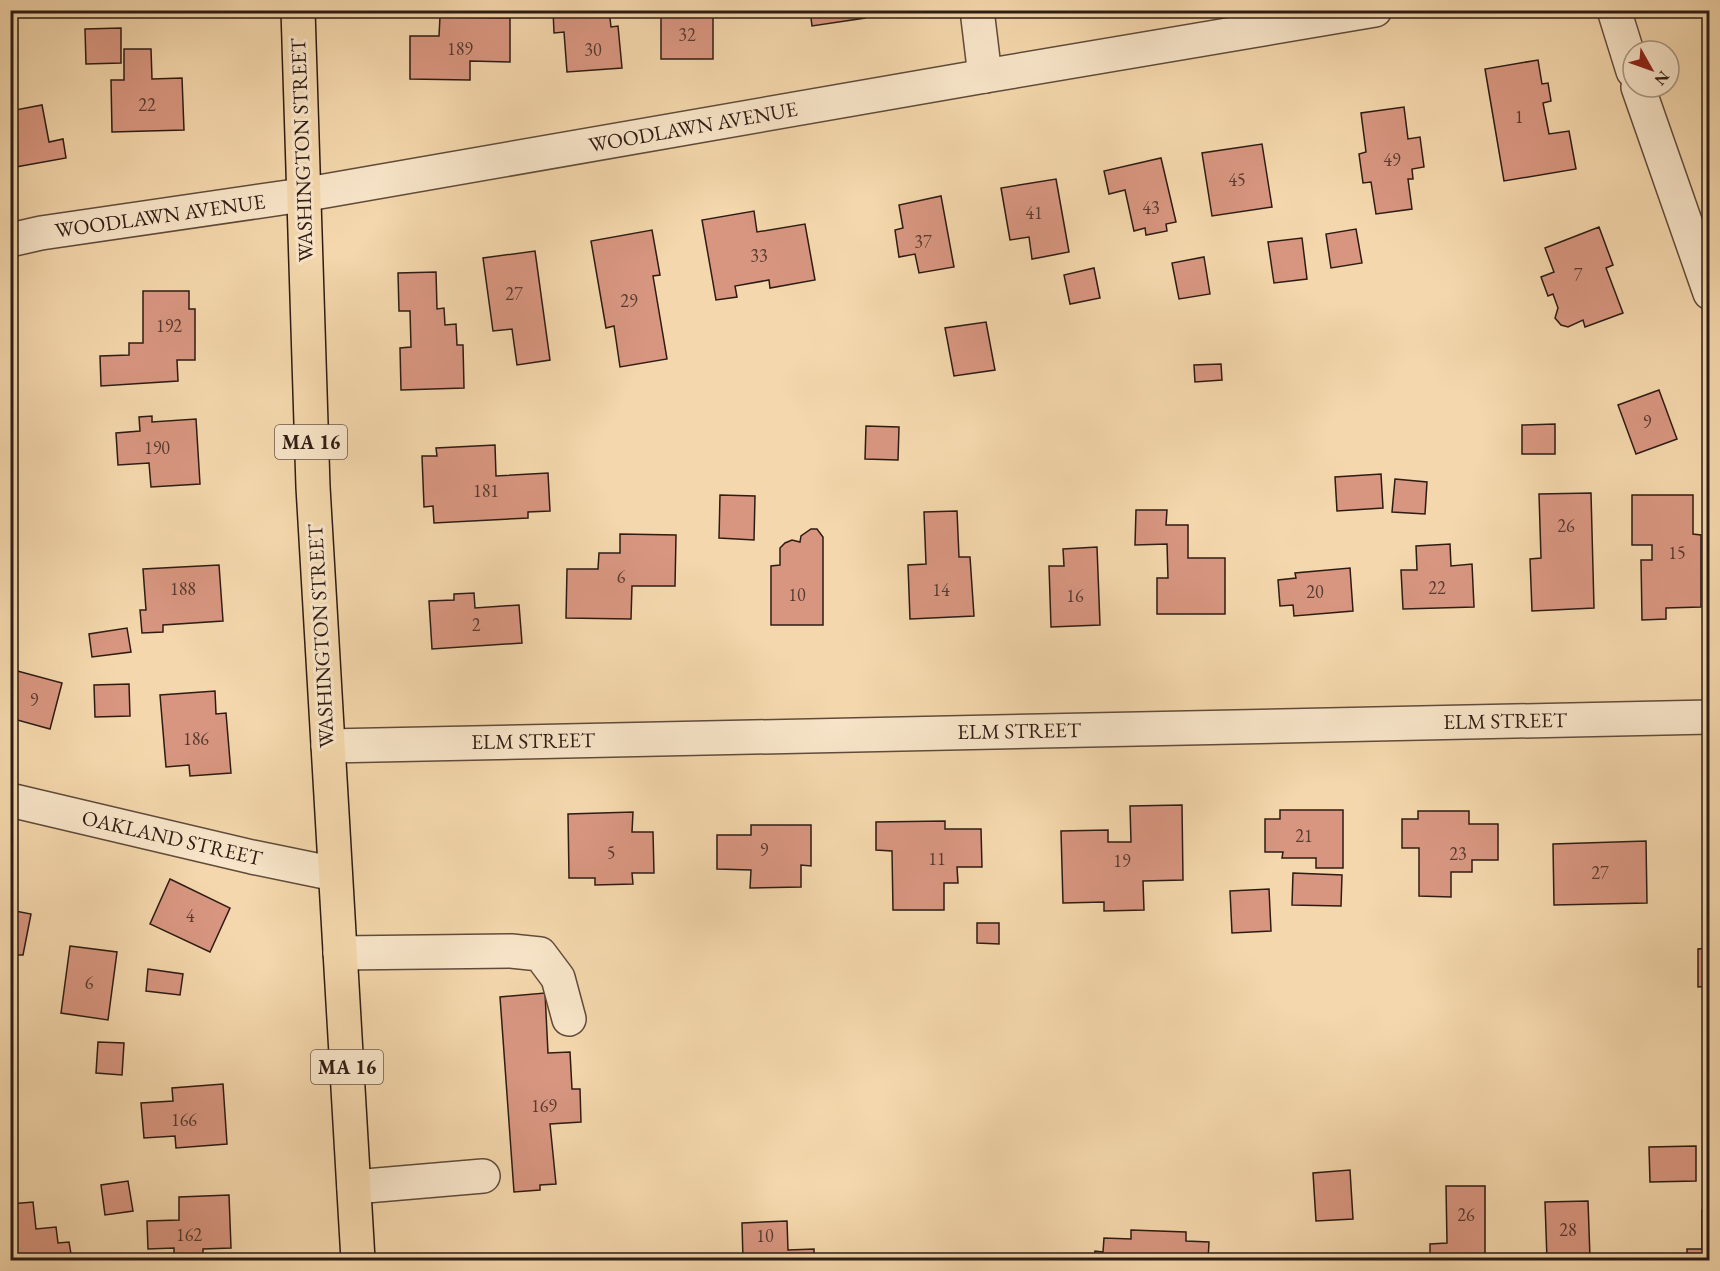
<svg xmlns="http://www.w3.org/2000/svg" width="1720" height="1271" font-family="'EB Garamond',serif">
	<rect width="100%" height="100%" fill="#f4d7ac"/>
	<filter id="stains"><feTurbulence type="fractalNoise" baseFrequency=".00333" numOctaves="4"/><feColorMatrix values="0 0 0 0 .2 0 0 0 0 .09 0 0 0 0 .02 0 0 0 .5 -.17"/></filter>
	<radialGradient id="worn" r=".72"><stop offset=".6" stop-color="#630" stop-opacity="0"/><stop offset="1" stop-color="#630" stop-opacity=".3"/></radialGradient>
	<g fill="#d89680" stroke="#2e1c14" stroke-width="1.5">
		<polygon points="553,10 609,10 611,27 618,26 622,68 567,72 564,32 554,33"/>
		<rect x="661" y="10" width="52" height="49"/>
		<polygon points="771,10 809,10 772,16"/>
		<polygon points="810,10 866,10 864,11 865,18 812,26"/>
		<polygon points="440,17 510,18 510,62 470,61 470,80 410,79 410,36 439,36"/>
		<polygon points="121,28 121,63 86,64 85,29"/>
		<polygon points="124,49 151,49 152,79 182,78 184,130 112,132 111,80 124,80"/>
		<polygon points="1538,60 1542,84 1548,83 1551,101 1543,103 1549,134 1569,131 1576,169 1504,181 1485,69"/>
		<polygon points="42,105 49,142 63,139 66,158 10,168 10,111"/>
		<polygon points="1404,107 1408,139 1420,137 1424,167 1412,169 1413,179 1408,179 1412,209 1376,214 1371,182 1363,183 1359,154 1366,152 1361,113"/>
		<polygon points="1262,144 1272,207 1212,216 1202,153"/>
		<polygon points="1161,158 1176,222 1166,224 1167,231 1146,235 1145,228 1134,231 1125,190 1109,194 1104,171"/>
		<polygon points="1056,179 1069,252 1032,259 1029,237 1010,240 1001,188"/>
		<polygon points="941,196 954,267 919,273 915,254 899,257 895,230 903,228 899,205"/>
		<polygon points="754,211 757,232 805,224 815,280 770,288 769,280 735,286 737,297 716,300 702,220"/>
		<polygon points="1599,227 1613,265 1606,268 1623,313 1585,327 1583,320 1568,327 1561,325 1555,318 1558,308 1553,294 1548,296 1541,277 1554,272 1545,248"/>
		<polygon points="1356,229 1362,263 1331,268 1326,234"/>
		<polygon points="652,230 660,275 653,276 667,359 620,367 614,326 606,328 591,241"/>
		<polygon points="1302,238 1307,279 1274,283 1268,242"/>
		<polygon points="535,251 550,360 517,365 512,329 493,331 483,258"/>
		<polygon points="1204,257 1210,294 1179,299 1172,263"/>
		<polygon points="1094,268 1100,298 1070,304 1064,275"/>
		<polygon points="436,272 437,309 444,308 445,325 456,324 457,345 463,345 464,388 401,390 400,348 411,347 410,311 399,311 398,273"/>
		<polygon points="143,291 189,291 189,309 195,309 195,360 177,360 178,381 101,386 100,356 129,355 129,343 143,343"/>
		<polygon points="986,322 995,370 954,376 945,328"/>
		<polygon points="1221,364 1222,380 1195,382 1194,365"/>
		<polygon points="1659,390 1677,439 1636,454 1618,405"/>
		<polygon points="152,416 152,422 196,419 200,484 151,487 149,463 118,465 116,433 140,431 139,417"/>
		<polygon points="1555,424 1555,454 1522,454 1522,425"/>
		<polygon points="866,426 899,427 898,460 865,459"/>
		<polygon points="495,445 496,476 548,473 550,511 528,512 528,518 434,523 433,506 424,507 422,456 437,456 436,448"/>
		<polygon points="1381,474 1383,508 1337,511 1335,477"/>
		<polygon points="1395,479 1427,482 1425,514 1392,512"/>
		<polygon points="1591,493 1594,608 1532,611 1530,559 1541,558 1539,494"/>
		<polygon points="720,495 755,496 754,540 719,538"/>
		<polygon points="1632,495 1693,495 1693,534 1701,535 1701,607 1666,608 1666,619 1642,620 1641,560 1652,560 1652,545 1632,545"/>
		<polygon points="1136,510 1167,510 1166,525 1188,525 1188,558 1225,558 1225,614 1157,614 1157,578 1168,578 1167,544 1135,545"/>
		<polygon points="957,511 959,557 970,557 974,616 910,619 908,565 926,564 924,512"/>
		<polygon points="811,529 817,529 823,537 823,625 771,625 771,566 780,565 780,548 785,543 792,540 800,542 801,536"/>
		<polygon points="620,534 676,535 675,586 632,586 631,619 566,618 567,569 598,569 599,553 620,553"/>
		<polygon points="1450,544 1451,566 1472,564 1474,607 1403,609 1401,570 1417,570 1416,546"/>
		<polygon points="1097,547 1100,625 1051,627 1049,566 1064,566 1063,549"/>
		<polygon points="219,565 223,621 163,625 163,632 142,633 140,610 146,610 143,569"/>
		<polygon points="1350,568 1353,611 1294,616 1293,605 1280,606 1278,580 1296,578 1295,573"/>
		<polygon points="474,593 475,608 519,605 522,643 432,649 429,601 454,600 454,594"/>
		<polygon points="127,628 131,652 92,657 89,634"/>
		<polygon points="10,669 62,683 50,729 10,718"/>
		<polygon points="129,684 130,716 95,717 94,685"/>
		<polygon points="215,691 216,714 226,713 231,773 190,776 189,765 166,767 160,695"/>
		<polygon points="1182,805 1183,880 1143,881 1144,910 1104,911 1104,902 1063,903 1061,831 1108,830 1108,842 1131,842 1130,806"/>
		<polygon points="1280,810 1343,810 1343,868 1316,868 1316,858 1282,858 1283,852 1265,852 1265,819 1280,819"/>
		<polygon points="1418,811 1469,811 1469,824 1498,824 1498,860 1472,860 1472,872 1451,872 1451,897 1419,896 1419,848 1402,848 1402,819 1418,819"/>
		<polygon points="633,812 632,832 653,832 654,873 632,873 633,884 595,885 595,878 569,878 568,814"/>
		<polygon points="945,821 945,829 981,829 982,867 957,867 958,883 944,883 944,910 893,910 892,851 876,850 876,822"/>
		<polygon points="751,825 811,825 811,866 801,865 801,887 750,888 751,870 717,869 717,835 751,835"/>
		<polygon points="1646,841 1647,903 1554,905 1553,844"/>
		<polygon points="1293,873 1342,875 1341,906 1292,905"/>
		<polygon points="170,879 230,908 210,952 150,924"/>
		<polygon points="1269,889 1271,931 1232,933 1230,891"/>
		<polygon points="10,910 31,914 23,955 10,955"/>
		<polygon points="977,923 999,923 999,944 977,943"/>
		<polygon points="70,946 117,952 108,1020 61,1013"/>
		<polygon points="1710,948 1710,986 1698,987 1698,949"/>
		<polygon points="148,969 183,974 180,995 146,991"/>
		<polygon points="545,993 548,1053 570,1052 572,1089 580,1089 581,1122 550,1124 556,1184 540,1185 540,1190 514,1192 500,997"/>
		<polygon points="98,1042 124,1043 122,1075 96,1073"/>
		<polygon points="223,1084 227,1144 176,1148 175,1136 144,1138 141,1103 173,1101 172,1088"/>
		<polygon points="1696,1146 1696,1181 1650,1182 1649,1147"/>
		<polygon points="1350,1170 1353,1219 1316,1221 1313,1173"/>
		<polygon points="128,1181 133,1211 105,1215 101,1185"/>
		<polygon points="1446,1186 1485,1186 1485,1260 1430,1260 1430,1244 1447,1243"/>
		<polygon points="229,1195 231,1248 203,1249 203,1260 174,1260 174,1248 148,1249 147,1221 179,1220 179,1197"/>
		<polygon points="1588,1201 1590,1258 1605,1257 1606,1260 1547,1260 1545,1202"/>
		<polygon points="33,1202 36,1229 56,1227 58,1243 69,1242 72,1260 10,1260 10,1204"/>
		<polygon points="1702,1210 1710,1210 1710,1260 1687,1260 1687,1249 1702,1249"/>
		<polygon points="787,1221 788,1250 814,1249 814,1260 743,1260 742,1223"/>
		<polygon points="1131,1230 1186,1232 1186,1241 1209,1242 1208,1260 1094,1260 1095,1251 1103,1252 1104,1238 1131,1239"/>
		<polygon points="560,1257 595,1258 594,1260 560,1260"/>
	</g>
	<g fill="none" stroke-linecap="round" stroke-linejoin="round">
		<defs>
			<g id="minor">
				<polyline points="977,10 985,76"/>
				<polyline points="1614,10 1633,71"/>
				<polyline points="1638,87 1710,293"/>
				<polyline points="10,240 41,233 302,195 985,76 1375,10"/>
				<polyline points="328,746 1710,717"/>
				<polyline points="10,800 252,857 335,874"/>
				<polyline points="340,953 511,951 540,954 558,978 569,1019"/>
				<polyline points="354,1187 483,1176"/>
			</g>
			<polyline id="major" points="298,10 313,487 358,1260"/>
		</defs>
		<use href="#minor" stroke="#604b3a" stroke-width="36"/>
		<use href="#major" stroke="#2e1c14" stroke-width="36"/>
		<use href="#minor" stroke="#f8e5c9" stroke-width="33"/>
		<use href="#major" stroke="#f4d7ac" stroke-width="33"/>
	</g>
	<g text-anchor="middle" stroke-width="6" stroke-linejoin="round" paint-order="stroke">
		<g font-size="18" fill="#583a2f">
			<text x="687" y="41">32</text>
			<text x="460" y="55">189</text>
			<text x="593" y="56">30</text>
			<text x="147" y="111">22</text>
			<text x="1519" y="123">1</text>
			<text x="1392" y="166">49</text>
			<text x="1237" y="186">45</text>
			<text x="1151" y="214">43</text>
			<text x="1034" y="219">41</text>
			<text x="923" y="248">37</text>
			<text x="759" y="262">33</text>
			<text x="1578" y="281">7</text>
			<text x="514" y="300">27</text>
			<text x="629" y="307">29</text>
			<text x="169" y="332">192</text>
			<text x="1647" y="428">9</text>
			<text x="157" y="454">190</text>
			<text x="486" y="497">181</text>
			<text x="1566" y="532">26</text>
			<text x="1677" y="559">15</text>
			<text x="621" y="583">6</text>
			<text x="1437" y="594">22</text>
			<text x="183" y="595">188</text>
			<text x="941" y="596">14</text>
			<text x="1315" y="598">20</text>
			<text x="797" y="601">10</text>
			<text x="1075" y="602">16</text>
			<text x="476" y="631">2</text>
			<text x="34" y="706">9</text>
			<text x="196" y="745">186</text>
			<text x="1304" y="842">21</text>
			<text x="764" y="856">9</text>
			<text x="611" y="859">5</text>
			<text x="1458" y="860">23</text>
			<text x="937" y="865">11</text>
			<text x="1122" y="867">19</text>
			<text x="1600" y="879">27</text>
			<text x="190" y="922">4</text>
			<text x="89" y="989">6</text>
			<text x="544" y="1112">169</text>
			<text x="184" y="1126">166</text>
			<text x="1466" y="1221">26</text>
			<text x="1568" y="1236">28</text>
			<text x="189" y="1241">162</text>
			<text x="765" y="1242">10</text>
		</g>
		<g fill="#f8e5c9" stroke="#6b584a" stroke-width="1.5">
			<rect x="275" y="425" width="72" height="34" rx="4.5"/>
			<rect x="311" y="1050" width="72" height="34" rx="4.5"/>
		</g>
		<g font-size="20" font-weight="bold" fill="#2e1c14">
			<text x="311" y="449">MA 16</text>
			<text x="347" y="1074">MA 16</text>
		</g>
		<g font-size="21" fill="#2e1c14" stroke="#f8e5c9">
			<text transform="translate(693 127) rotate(-10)" y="7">WOODLAWN AVENUE</text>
			<text transform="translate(302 150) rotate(-92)" y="7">WASHINGTON STREET</text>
			<text transform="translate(160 216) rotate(-8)" y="7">WOODLAWN AVENUE</text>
			<text transform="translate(321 636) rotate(-93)" y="7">WASHINGTON STREET</text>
			<text transform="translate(1505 721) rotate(-1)" y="7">ELM STREET</text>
			<text transform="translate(1019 731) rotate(-1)" y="7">ELM STREET</text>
			<text transform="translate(533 741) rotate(-1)" y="7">ELM STREET</text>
			<text transform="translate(172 838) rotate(13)" y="7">OAKLAND STREET</text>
		</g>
	</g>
	<rect width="1720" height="1271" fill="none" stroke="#f4d7ac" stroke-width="36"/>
	<rect x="12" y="12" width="1696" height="1247" fill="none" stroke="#2e1c14" stroke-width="3"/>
	<rect x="18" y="18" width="1684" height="1235" fill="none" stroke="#2e1c14" stroke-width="1.5"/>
	<g transform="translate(1651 69) rotate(130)"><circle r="28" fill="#f8e5c9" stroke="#a79581" stroke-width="1.5"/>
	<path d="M0-4.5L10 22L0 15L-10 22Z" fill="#8f2418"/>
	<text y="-9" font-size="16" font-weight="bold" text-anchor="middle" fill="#2e1c14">N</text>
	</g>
	<rect width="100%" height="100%" filter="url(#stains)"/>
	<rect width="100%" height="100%" fill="url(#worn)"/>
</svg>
